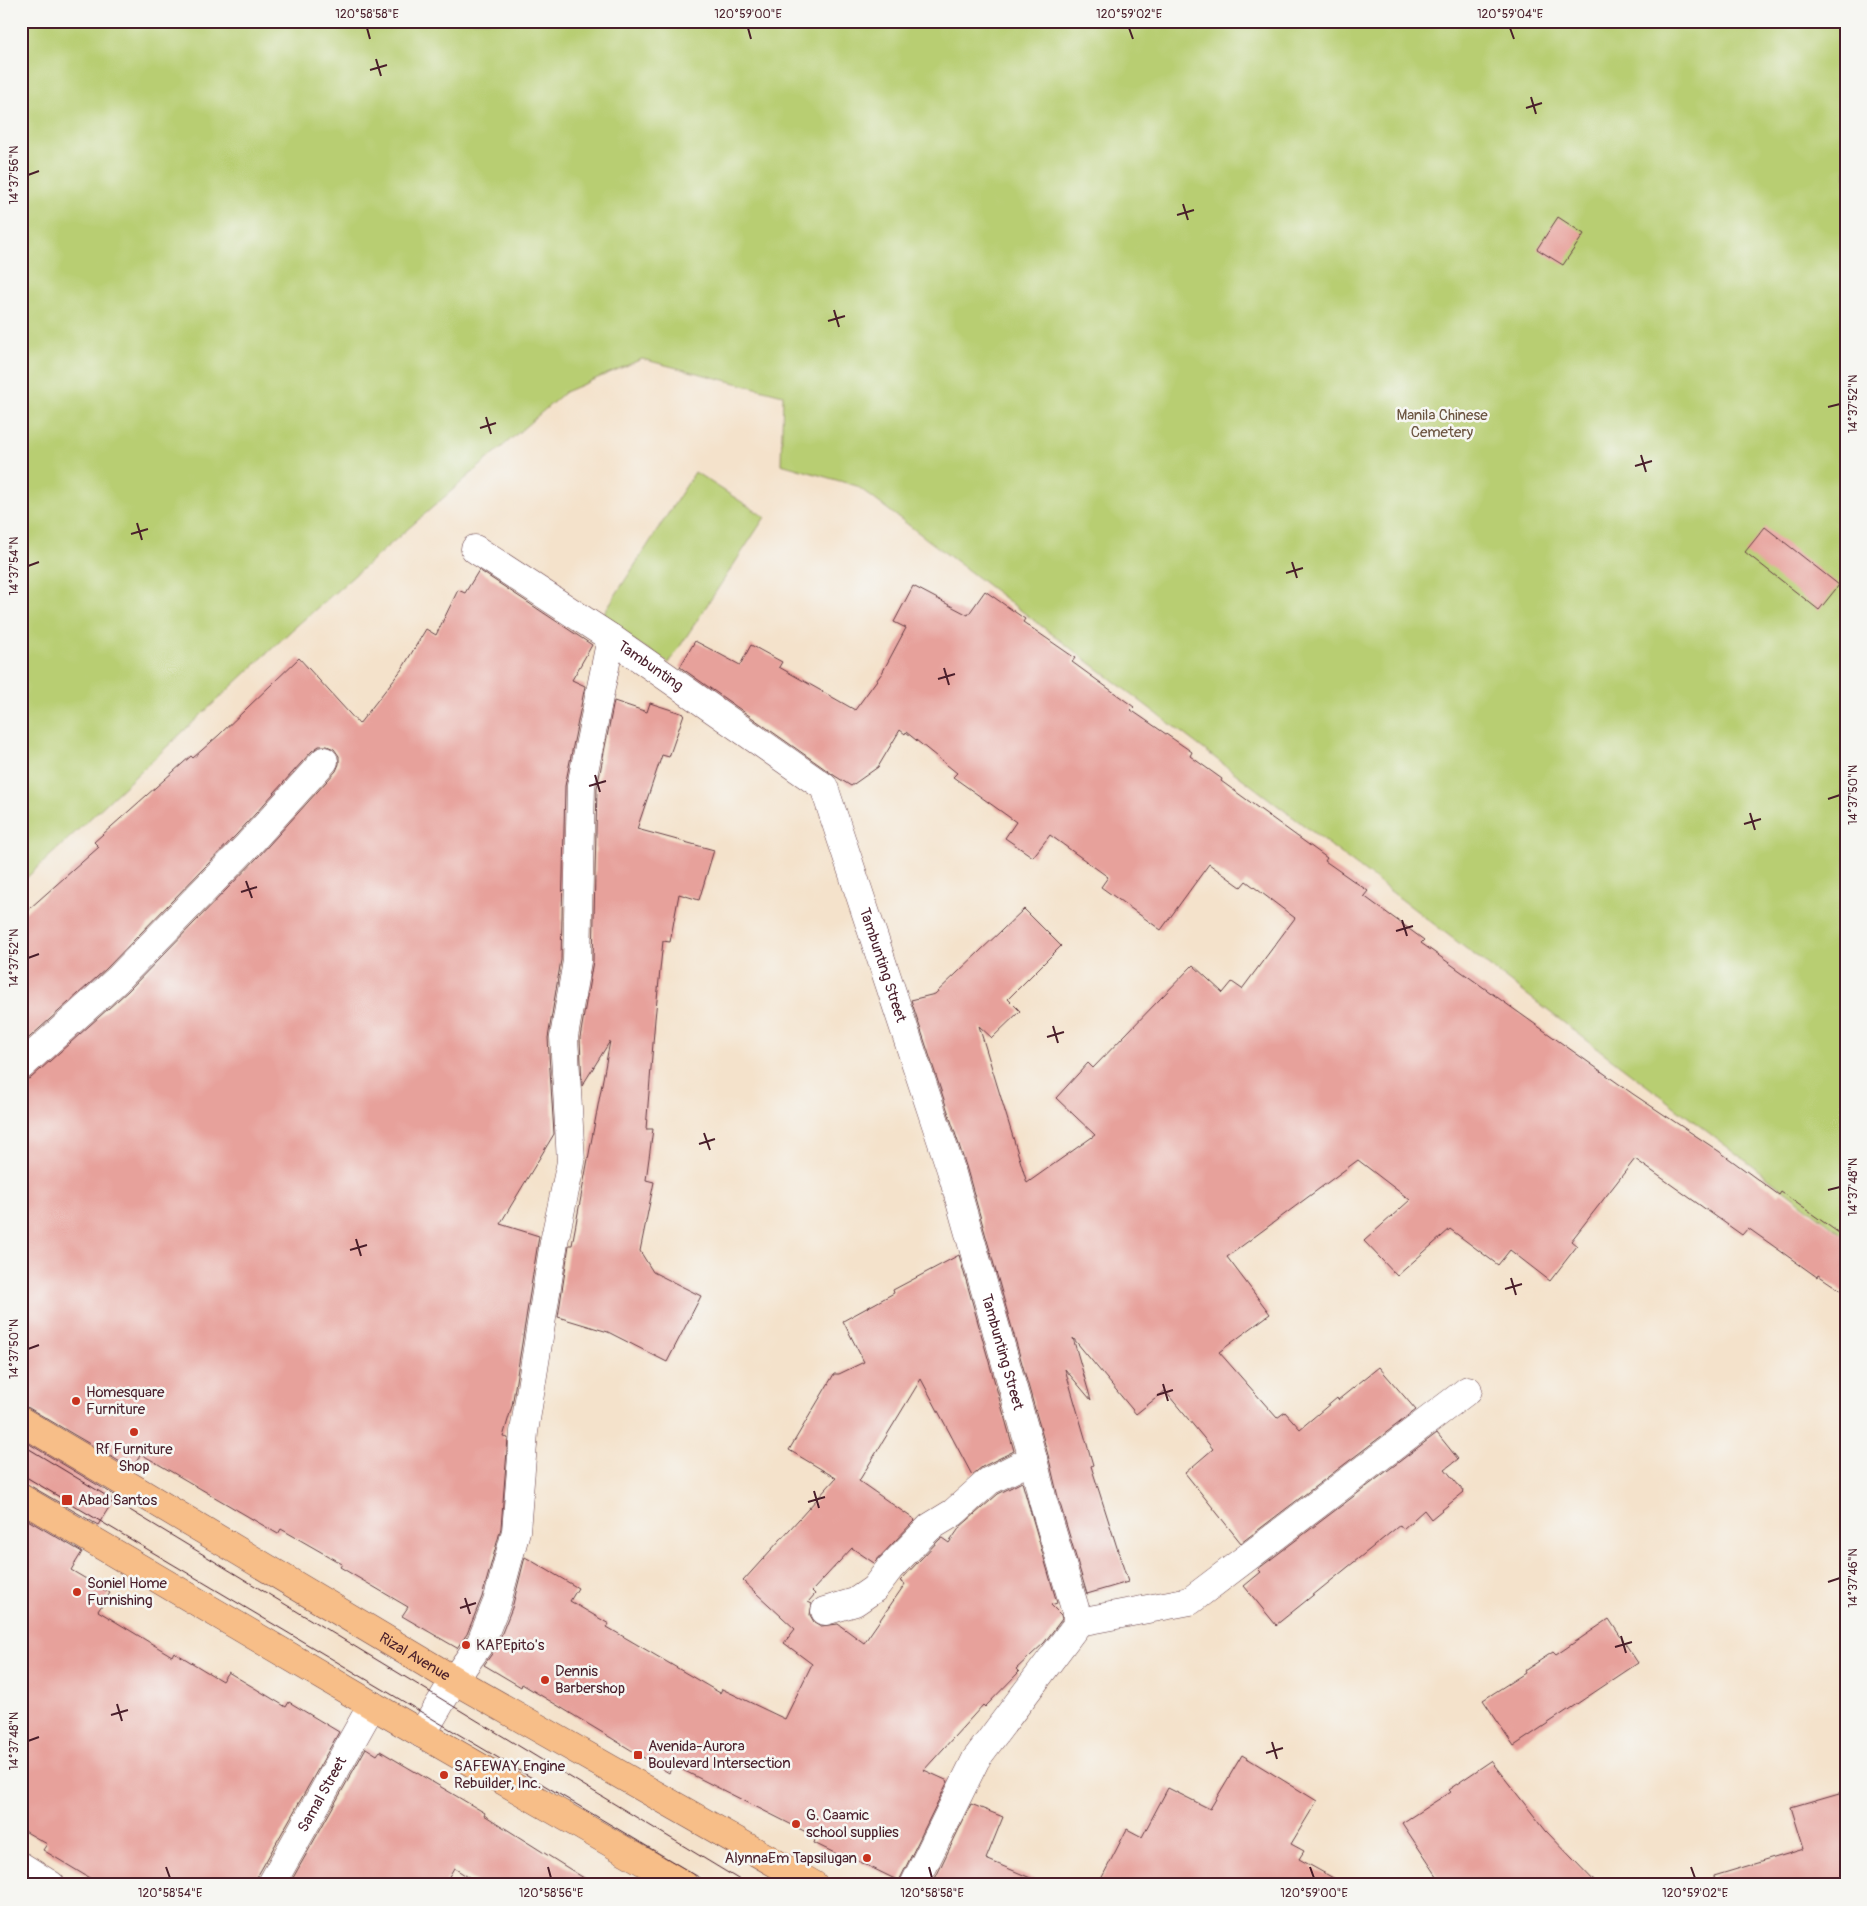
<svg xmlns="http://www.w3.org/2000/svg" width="1867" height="1906" font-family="Pangolin,sans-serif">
	<rect width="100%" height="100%" fill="#f6f6f2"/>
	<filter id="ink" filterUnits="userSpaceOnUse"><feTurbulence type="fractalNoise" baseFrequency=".02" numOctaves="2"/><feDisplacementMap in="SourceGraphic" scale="10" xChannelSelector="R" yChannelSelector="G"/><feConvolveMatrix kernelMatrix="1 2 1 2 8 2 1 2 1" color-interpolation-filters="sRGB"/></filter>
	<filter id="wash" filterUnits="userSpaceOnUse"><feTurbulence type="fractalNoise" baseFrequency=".0096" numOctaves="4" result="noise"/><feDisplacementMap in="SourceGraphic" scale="20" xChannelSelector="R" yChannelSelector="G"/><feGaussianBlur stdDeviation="1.12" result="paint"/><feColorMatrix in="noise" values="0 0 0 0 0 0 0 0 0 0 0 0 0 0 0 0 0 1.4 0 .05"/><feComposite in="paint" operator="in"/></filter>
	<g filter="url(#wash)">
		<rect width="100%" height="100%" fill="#f4e2cb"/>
		<g fill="#b8ce72" stroke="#81764e">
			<polygon points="21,21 1846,21 1846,1237 857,486 781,464 783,395 642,359 565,392 293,629 21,883"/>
			<polygon points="695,472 765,517 669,663 600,619"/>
		</g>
		<g id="blocks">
			<g fill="#e7a19b">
				<polygon points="1558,217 1584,234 1563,265 1537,249"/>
				<polygon points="1765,527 1839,585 1819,610 1745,552"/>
				<polygon points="479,570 592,645 572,680 585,686 565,786 561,960 548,1038 554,1134 500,1224 539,1236 512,1406 503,1437 508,1438 501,1528 482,1597 467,1634 457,1648 402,1616 408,1607 340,1567 342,1564 281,1529 278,1534 141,1454 132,1469 29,1408 21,1405 21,1081 31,1078 128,991 259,856 336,771 339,764 339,756 334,749 327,746 319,746 312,751 237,834 106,969 21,1045 21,916 99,847 94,842 191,756 193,758 219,735 299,658 359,724 402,669 426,629 436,635 458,590 465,593"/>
				<polygon points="913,586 968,615 985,591 1025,619 1023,622 1075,658 1072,662 1134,707 1131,710 1192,752 1190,756 1222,779 1221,781 1327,858 1325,861 1368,891 1364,896 1424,940 1421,943 1633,1094 1720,1152 1779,1195 1781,1192 1846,1238 1846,1294 1818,1275 1817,1277 1748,1228 1742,1235 1635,1159 1571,1241 1577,1246 1550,1281 1510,1250 1498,1265 1450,1229 1397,1276 1364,1241 1410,1200 1358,1160 1227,1257 1270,1314 1219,1352 1277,1418 1285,1412 1300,1429 1337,1398 1338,1400 1379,1367 1416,1410 1241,1543 1185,1473 1213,1449 1165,1391 1136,1414 1073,1338 1091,1400 1065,1369 1093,1465 1091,1466 1128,1582 1087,1594 1058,1497 1048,1455 966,1166 911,1000 935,994 1024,909 1061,946 1008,999 1020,1011 992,1038 979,1026 1027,1183 1095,1135 1056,1098 1088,1063 1093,1068 1193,965 1223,993 1232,982 1242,989 1295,918 1246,881 1241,887 1209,864 1161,930 1101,887 1108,877 1050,835 1033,857 1005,838 1016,822 953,777 957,773 906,732 905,734 900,730 878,767 851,786 835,776 680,667 695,641 740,665 751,645 782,662 779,667 855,710 882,673 906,628 894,622"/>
				<polygon points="614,701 647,712 650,703 684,714 669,757 662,755 637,829 714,850 699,900 679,894 670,942 663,941 655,1019 646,1129 653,1129 646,1180 654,1182 640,1251 653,1272 701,1296 667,1362 608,1332 558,1317 569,1245 572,1245 610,1041 582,1086 580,1038 593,961 597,788"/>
				<polygon points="959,1255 1014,1451 982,1467 972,1475 921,1379 859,1481 915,1520 874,1563 852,1548 812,1591 815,1594 808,1602 812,1604 810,1615 814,1622 821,1626 838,1624 864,1643 905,1584 900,1581 940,1539 942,1538 949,1543 960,1527 998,1494 1022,1482 1057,1603 1051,1605 1061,1615 1062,1619 1044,1643 1016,1669 1019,1672 985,1707 983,1705 924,1770 948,1781 899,1881 856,1860 855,1863 814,1843 816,1837 673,1765 669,1773 522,1684 521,1687 484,1665 496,1648 512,1608 525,1557 578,1588 570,1601 609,1624 607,1627 720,1693 722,1689 785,1719 812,1664 784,1643 795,1629 743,1581 836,1478 789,1450 834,1374 839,1374 864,1362 843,1321 894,1293 893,1290"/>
				<polygon points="1437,1433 1458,1459 1445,1469 1464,1492 1431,1519 1424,1510 1403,1529 1400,1525 1276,1625 1244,1586 1261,1572 1258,1569"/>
				<polygon points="21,1439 116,1496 98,1525 29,1485 21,1482"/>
				<polygon points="21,1516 82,1552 71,1570 110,1593 98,1611 172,1656 174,1652 222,1681 228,1672 286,1707 289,1702 339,1732 257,1877 255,1885 101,1885 43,1850 47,1844 21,1829"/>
				<polygon points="1609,1619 1638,1663 1514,1746 1483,1700 1525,1673 1524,1671 1553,1652 1556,1655"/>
				<polygon points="366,1748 377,1755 380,1751 485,1813 484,1815 595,1885 481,1885 454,1868 444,1885 289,1885"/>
				<polygon points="1242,1755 1317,1801 1291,1844 1304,1851 1299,1859 1346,1885 1098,1885 1127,1829 1142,1837 1168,1788 1210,1809"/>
				<polygon points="1491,1761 1546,1831 1598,1885 1443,1885 1402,1823 1450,1792 1448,1790"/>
				<polygon points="1846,1791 1846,1885 1715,1885 1714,1876 1804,1849 1791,1807"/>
				<polygon points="971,1804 1003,1817 986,1859 1047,1885 932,1885"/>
			</g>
		</g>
	</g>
	<g filter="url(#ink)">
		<use href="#blocks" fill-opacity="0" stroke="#643c43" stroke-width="1"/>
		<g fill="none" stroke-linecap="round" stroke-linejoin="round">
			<defs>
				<g id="street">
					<path id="s1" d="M475,549L611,638L824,787L951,1170L1033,1459L1043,1501L1079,1622L976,1759L914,1885"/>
					<polyline points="21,1066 117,980 248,845 324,761"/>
					<polyline points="825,1611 855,1602 874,1589 890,1568 930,1527 953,1513 989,1481 1033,1459"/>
					<polyline points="1079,1622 1190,1601 1468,1390"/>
					<polyline points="422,1734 454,1680 481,1642 497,1602 516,1531 524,1432 554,1242 571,1162 564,1037 577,961 581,786 611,638"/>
					<polyline points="21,1866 51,1885"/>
					<path id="s2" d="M271,1885L372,1705"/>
				</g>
				<g id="primary">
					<path id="s3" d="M21,1421L454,1680L814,1885"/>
					<polyline points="21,1498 372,1705 684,1885"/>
				</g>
			</defs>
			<use href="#street" stroke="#643c43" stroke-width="29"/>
			<use href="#primary" stroke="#643c43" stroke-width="29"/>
			<use href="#street" stroke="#fff" stroke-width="28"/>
			<use href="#primary" stroke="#f7be88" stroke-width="28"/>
			<g stroke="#4a1f2b" stroke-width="1">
				<polyline points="21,1444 748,1885"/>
				<polyline points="21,1474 712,1885"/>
			</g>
		</g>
	</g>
	<path fill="none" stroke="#4a1f2b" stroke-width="2" d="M367,28L370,39M748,28L751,39M1129,28L1133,39M1510,28L1514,39M376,59L381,76M370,70L387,65M1531,97L1536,114M1526,108L1542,103M28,175L39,171M1183,204L1188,220M1177,215L1194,210M834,310L839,327M828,321L845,316M1828,407L1840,404M486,417L491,434M480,428L496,423M1641,455L1646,472M1635,466L1652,461M137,523L142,540M131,534L148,529M1292,562L1297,578M28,566L39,562M1286,573L1303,568M944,668L949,685M938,679L955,674M595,775L600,792M589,786L606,781M1828,799L1840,795M1750,813L1755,830M1744,824L1761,819M246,881L252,898M241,892L257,887M1402,920L1407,936M1396,931L1413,926M28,958L39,954M1053,1026L1058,1043M1047,1037L1064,1032M704,1133L710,1150M699,1144L715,1139M1828,1190L1840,1187M356,1239L361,1256M350,1250L367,1245M1511,1278L1516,1295M1505,1289L1522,1284M28,1349L39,1345M1163,1384L1168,1401M1157,1395L1173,1390M814,1491L819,1508M808,1502L825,1497M1828,1582L1840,1578M465,1598L470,1614M460,1608L476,1603M1621,1636L1626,1653M1615,1647L1632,1642M117,1704L122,1721M111,1715L128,1710M28,1741L39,1737M1272,1742L1277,1759M1266,1753L1283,1748M166,1867L170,1878M548,1867L551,1878M929,1867L932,1878M1310,1867L1314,1878M1691,1867L1695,1878"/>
	<g fill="#c8321e" stroke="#f6f6f2" stroke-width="2">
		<circle cx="76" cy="1401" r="5"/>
		<circle cx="134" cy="1432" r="5"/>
		<rect x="61" y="1494" width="12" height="12" rx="2.5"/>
		<circle cx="77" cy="1592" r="5"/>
		<circle cx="466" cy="1645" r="5"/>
		<circle cx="545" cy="1680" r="5"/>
		<rect x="633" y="1750" width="10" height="10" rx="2.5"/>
		<circle cx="444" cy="1775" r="5"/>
		<circle cx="796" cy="1824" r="5"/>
		<circle cx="867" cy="1858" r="5"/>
	</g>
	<g text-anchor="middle" stroke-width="5" stroke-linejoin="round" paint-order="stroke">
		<g font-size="15" fill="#6b5440" stroke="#f6f6f2">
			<text x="1442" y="420">Manila Chinese<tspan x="1442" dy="17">Cemetery</tspan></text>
		</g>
		<g font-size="15" fill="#4a1f2b" stroke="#f6f6f2">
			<text dy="5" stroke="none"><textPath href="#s1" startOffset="211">Tambunting</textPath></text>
			<text dy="5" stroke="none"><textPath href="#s1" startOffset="610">Tambunting Street</textPath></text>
			<text dy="5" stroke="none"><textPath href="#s1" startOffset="1015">Tambunting Street</textPath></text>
			<text dy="5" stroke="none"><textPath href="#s3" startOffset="459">Rizal Avenue</textPath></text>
			<text dy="5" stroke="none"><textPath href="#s2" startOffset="104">Samal Street</textPath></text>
		</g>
		<g font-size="15" fill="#4a1f2b" stroke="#f6f6f2" text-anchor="start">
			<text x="86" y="1397">Homesquare<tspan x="86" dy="17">Furniture</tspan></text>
			<text x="134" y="1454" text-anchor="middle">Rf Furniture<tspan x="134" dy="17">Shop</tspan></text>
			<text x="78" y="1505">Abad Santos</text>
			<text x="87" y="1588">Soniel Home<tspan x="87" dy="17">Furnishing</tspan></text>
			<text x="476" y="1650">KAPEpito's</text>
			<text x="555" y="1676">Dennis<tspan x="555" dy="17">Barbershop</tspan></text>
			<text x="648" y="1751">Avenida-Aurora<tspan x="648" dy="17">Boulevard Intersection</tspan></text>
			<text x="454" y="1771">SAFEWAY Engine<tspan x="454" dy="17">Rebuilder, Inc.</tspan></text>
			<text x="806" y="1820">G. Caamic<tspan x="806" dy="17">school supplies</tspan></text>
			<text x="857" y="1863" text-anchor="end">AlynnaEm Tapsilugan</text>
		</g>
	</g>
	<rect width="1867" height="1906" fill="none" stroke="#f6f6f2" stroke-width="55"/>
	<rect x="28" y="28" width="1812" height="1850" fill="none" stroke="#4a1f2b" stroke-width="2"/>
	<g font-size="12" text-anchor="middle" fill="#4a1f2b">
		<text x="367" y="18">120°58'58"E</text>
		<text x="748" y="18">120°59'00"E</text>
		<text x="1129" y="18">120°59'02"E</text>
		<text x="1510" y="18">120°59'04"E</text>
		<text transform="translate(14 175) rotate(-90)" y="4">14°37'56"N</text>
		<text transform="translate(1853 404) rotate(-90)" y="4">14°37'52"N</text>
		<text transform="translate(14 566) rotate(-90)" y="4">14°37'54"N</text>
		<text transform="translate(1853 795) rotate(-90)" y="4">14°37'50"N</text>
		<text transform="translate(14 958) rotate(-90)" y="4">14°37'52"N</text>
		<text transform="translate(1853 1187) rotate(-90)" y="4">14°37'48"N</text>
		<text transform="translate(14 1349) rotate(-90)" y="4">14°37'50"N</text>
		<text transform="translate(1853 1578) rotate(-90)" y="4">14°37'46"N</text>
		<text transform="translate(14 1741) rotate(-90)" y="4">14°37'48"N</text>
		<text x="170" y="1897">120°58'54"E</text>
		<text x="551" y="1897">120°58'56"E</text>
		<text x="932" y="1897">120°58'58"E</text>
		<text x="1314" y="1897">120°59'00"E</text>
		<text x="1695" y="1897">120°59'02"E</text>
	</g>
</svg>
